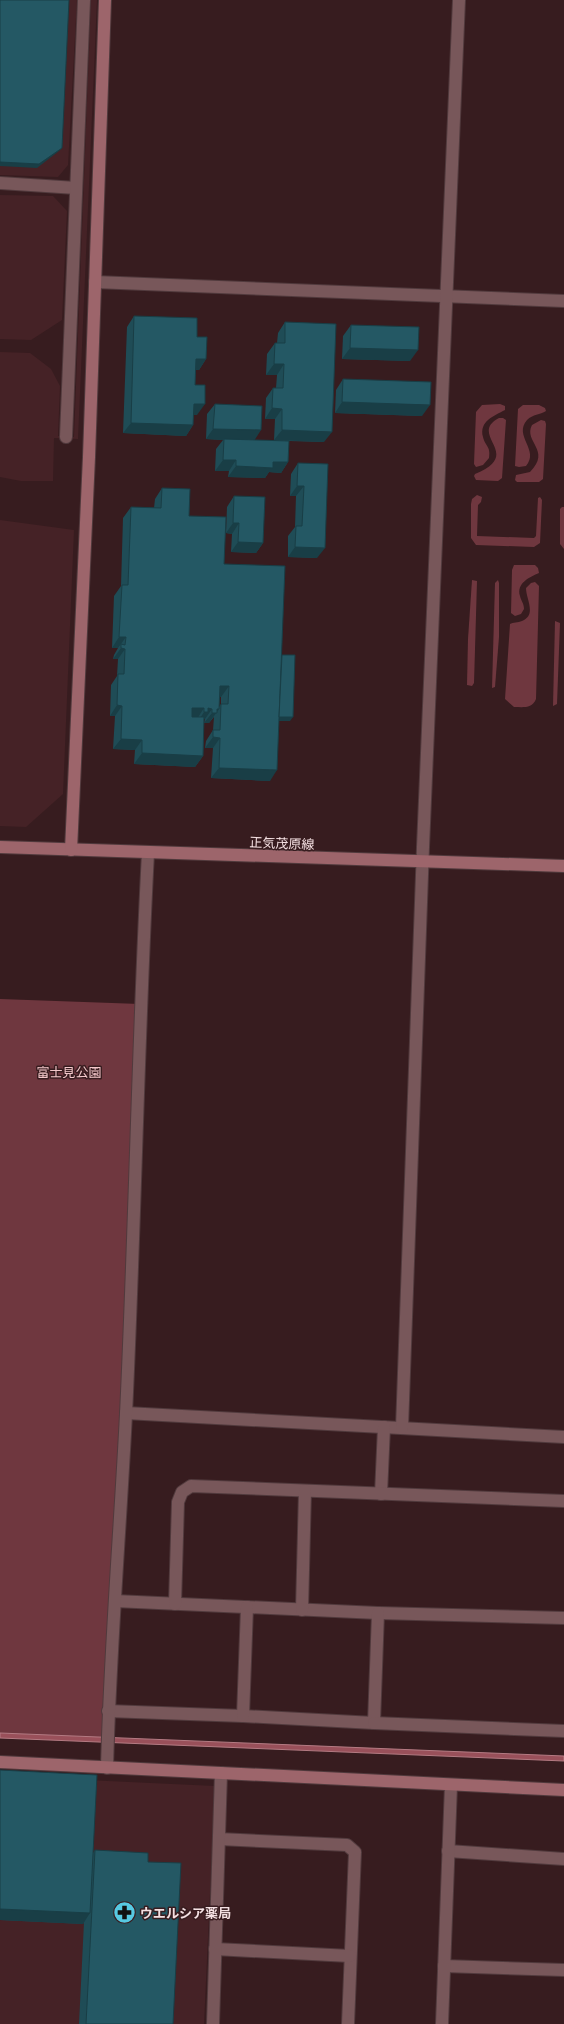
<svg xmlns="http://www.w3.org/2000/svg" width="564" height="2024" font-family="'Sofia Sans Condensed','Noto Sans JP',sans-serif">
	<rect width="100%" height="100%" fill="#371c1f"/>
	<g fill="#452226">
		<polygon points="0,0 77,0 68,165 58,177 0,175"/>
		<polygon points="91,0 97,0 78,439 54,438 53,481 21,481 0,477 0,352 30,353 51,369 60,386 58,436 74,437"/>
		<polygon points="0,195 53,196 67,211 62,320 31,340 0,339"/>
		<polygon points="0,520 74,530 63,794 26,827 0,826"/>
		<polygon points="0,1776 215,1786 204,2024 0,2024"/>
	</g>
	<g fill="#6f373f">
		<path d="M500,404L505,406V410C494,416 479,421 483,437C485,446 491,446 489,458L483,465L476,467L474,464L476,412L482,405Z"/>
		<path d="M523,405H539L545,408L546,411C540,415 533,414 527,420C513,436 540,450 526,466L519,467L515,466L518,409Z"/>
		<path d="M499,418H503L506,420L502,478L498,481L476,480L474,476L475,474C525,454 467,435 499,418Z"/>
		<path d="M541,420L545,421L546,424L543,479L539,482H517L515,480L516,475L530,472C552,450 523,442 532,425Z"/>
		<polygon points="477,495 482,497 481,502 478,505 477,536 534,538 536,536 538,498 540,497 542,500 540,543 534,547 476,545 471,538 471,504 472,499"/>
		<polygon points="562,507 564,507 564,549 560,544 560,509"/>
		<path d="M514,565H535L538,568L539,573C530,577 516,583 520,596C521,601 524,603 524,609L521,614L515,616L511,613L512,570Z"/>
		<polygon points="472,580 477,581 474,683 472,686 467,685 468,639"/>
		<polygon points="498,580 499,583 499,637 495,687 492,688 495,583"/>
		<path d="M535,582L539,586L536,699C532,709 523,707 514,707L505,699L510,624C513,622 518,623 522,621C537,615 526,599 526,588L531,583Z"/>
		<polygon points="555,621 560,623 557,704 553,706"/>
		<polygon points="0,999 140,1004 108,1738 0,1733"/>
	</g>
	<polygon fill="#99505a" stroke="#b47b83" points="0,1733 564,1756 564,1761 0,1738"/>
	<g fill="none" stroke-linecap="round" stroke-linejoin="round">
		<defs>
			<g id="street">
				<polyline points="0,183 76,188"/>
				<polyline points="95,282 564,301"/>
				<polyline points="66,437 84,0"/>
				<polyline points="126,1413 564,1437"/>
				<polyline points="402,1428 423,847 459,0"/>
				<polyline points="381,1494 384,1427"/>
				<polyline points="115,1601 378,1613 564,1618"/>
				<polyline points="175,1604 178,1502 182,1492 191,1486 564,1501"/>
				<polyline points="302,1610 305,1491"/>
				<polyline points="108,1711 243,1716 374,1723 378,1613"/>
				<polyline points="243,1716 247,1607"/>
				<polyline points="374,1723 564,1731"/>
				<path d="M107,1768C110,1650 120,1532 126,1414C135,1227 138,1040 148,853"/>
				<polyline points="219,1839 347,1845 355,1852 348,2024"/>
				<polyline points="448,1851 564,1859"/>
				<polyline points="215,1949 350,1956"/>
				<polyline points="444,1966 564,1970"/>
				<polyline points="213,2024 221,1773"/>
				<polyline points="442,2024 451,1785"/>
			</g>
			<g id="secondary">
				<polyline points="0,847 564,866"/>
				<polyline points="71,850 89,457 105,0"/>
				<polyline points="0,1762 564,1790"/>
			</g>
		</defs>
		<use href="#street" stroke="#513a3d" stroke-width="14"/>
		<use href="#secondary" stroke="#513a3d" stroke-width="14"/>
		<use href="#street" stroke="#78575a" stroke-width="12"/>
		<use href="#secondary" stroke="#9d656b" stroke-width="12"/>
	</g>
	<g fill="#1f4c56" fill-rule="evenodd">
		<polygon points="134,316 197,337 206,359 199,370 195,370 195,385 197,415 193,415 193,425 186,436 123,433 127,327"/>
		<polygon points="285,322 324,442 289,441 288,462 281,473 269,472 265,478 228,477 229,471 215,471 216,449 223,440 206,439 207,414 215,404 254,440 274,440 275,419 265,419 266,398 273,388 276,388 277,375 266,375 267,354 275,343 277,343 278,333"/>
		<polygon points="351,325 410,361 342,359 343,336"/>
		<polygon points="343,379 422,416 335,413 336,390"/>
		<polygon points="298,463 328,464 317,558 288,557 288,536 295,527 296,496 290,496 291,474"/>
		<path d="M162,488L189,516L224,564L282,655L290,721H279L270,781L211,778L213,748H205L206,741L213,730L214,717L209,723H204L205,719H204L203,756L195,767L134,764L135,750L113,749L115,716H110L111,685L117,676L118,659H113L114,655L118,648H112L114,596L121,586L123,518L131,507L154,508L155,499ZM219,697H221V704L219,707Z"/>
		<polygon points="234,496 263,543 256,553 231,552 232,534 226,533 227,507"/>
		<polygon points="0,1770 93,1853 95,1850 148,1862 173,2024 79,2024 84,1922 83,1924 0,1920"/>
	</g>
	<g fill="#193e46">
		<polygon points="62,148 59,151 37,168 0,166 0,162"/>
		<polygon points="350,348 418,350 410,361 342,359"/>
		<polygon points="196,359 206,359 199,370 188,369"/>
		<polygon points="274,364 284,364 277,375 266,375"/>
		<polygon points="342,402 430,405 422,416 335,413"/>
		<polygon points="194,404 205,404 197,415 186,415"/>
		<polygon points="272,408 282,409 275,419 265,419"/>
		<polygon points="131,423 193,425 186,436 123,433"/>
		<polygon points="213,429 261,430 254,441 224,439 223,440 206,439"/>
		<polygon points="282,430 332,432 324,442 274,440"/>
		<polygon points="223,460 236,460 229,471 215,471"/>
		<polygon points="273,462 288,462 281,473 269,472 265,478 228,477 236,466"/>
		<polygon points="297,486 304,486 296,496 290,496"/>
		<polygon points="233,523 239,523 232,534 226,533"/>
		<polygon points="238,542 263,543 256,553 231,552"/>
		<polygon points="295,547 325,548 317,558 288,557"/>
		<polygon points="119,637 126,637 118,648 112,648"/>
		<polygon points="121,648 125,649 118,659 113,659"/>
		<polygon points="220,686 229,686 221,697 212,696"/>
		<polygon points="117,705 122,706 115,716 110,716"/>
		<polygon points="192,708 204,708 197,719 184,718"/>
		<polygon points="208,708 212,709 205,719 203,719 197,723 204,712"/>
		<polygon points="217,709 219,709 209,723 204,723 212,713"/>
		<polygon points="275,717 293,717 290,721 272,721"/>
		<polygon points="213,737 220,738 213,748 205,748"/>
		<polygon points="121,739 142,740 135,750 113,749"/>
		<polygon points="142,753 203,756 195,767 134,764"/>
		<polygon points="219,768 277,770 270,781 211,778"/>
		<polygon points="0,1909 90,1913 83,1924 0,1920"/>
	</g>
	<g fill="#245864" stroke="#193e46">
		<polygon points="0,0 69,0 62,148 39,164 0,162"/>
		<polygon points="134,316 197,318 197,337 207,337 206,359 196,359 195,385 205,385 205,404 194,404 193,425 131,423"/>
		<polygon points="285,322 336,324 332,432 282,430 282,409 272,408 273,388 283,388 284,364 274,364 275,343 285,343"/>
		<polygon points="351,325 419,327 418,350 350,348"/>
		<polygon points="343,379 431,382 430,405 342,402"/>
		<polygon points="215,404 262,406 261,430 213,429"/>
		<polygon points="224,439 289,441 288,462 273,462 273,468 236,466 236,460 223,460"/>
		<polygon points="298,463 328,464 325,548 295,547 296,526 302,526 304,486 297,486"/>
		<polygon points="162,488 190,489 189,516 226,517 224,564 285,566 277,770 219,768 220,738 213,737 213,730 220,730 221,704 228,704 229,686 220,686 219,709 217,709 217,713 212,713 212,709 208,708 208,712 204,712 204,708 192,708 192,717 204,717 203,756 142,753 142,740 121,739 122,706 117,705 118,674 124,674 125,649 121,648 121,644 125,645 126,637 119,637 122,585 128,585 131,507 161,508"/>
		<polygon points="234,496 265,497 263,543 238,542 239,523 233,523"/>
		<polygon points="282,655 295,655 293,717 279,717"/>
		<polygon points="0,1770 97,1775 90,1913 0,1909"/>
		<polygon points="95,1850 148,1853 148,1862 181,1863 173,2024 86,2024"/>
	</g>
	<defs>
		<symbol id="pharmacy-disc" viewBox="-11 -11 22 22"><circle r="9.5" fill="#57c9e2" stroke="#371c1f"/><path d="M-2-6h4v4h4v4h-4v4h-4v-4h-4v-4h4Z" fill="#111"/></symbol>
	</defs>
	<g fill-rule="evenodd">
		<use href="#pharmacy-disc" x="112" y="1900" width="25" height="25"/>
	</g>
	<g text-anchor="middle" stroke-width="3" stroke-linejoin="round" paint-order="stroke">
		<g font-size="13" fill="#f4e0e2" stroke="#371c1f">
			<text transform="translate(282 843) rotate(2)" y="5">正気茂原線</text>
		</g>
		<g font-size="13" fill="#f3c7ca" stroke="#371c1f">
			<text x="69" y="1077">富士見公園</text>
		</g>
		<g font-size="13" font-weight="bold" fill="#f4e0e2" stroke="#371c1f" text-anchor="start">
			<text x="140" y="1918">ウエルシア薬局</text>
		</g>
	</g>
</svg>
